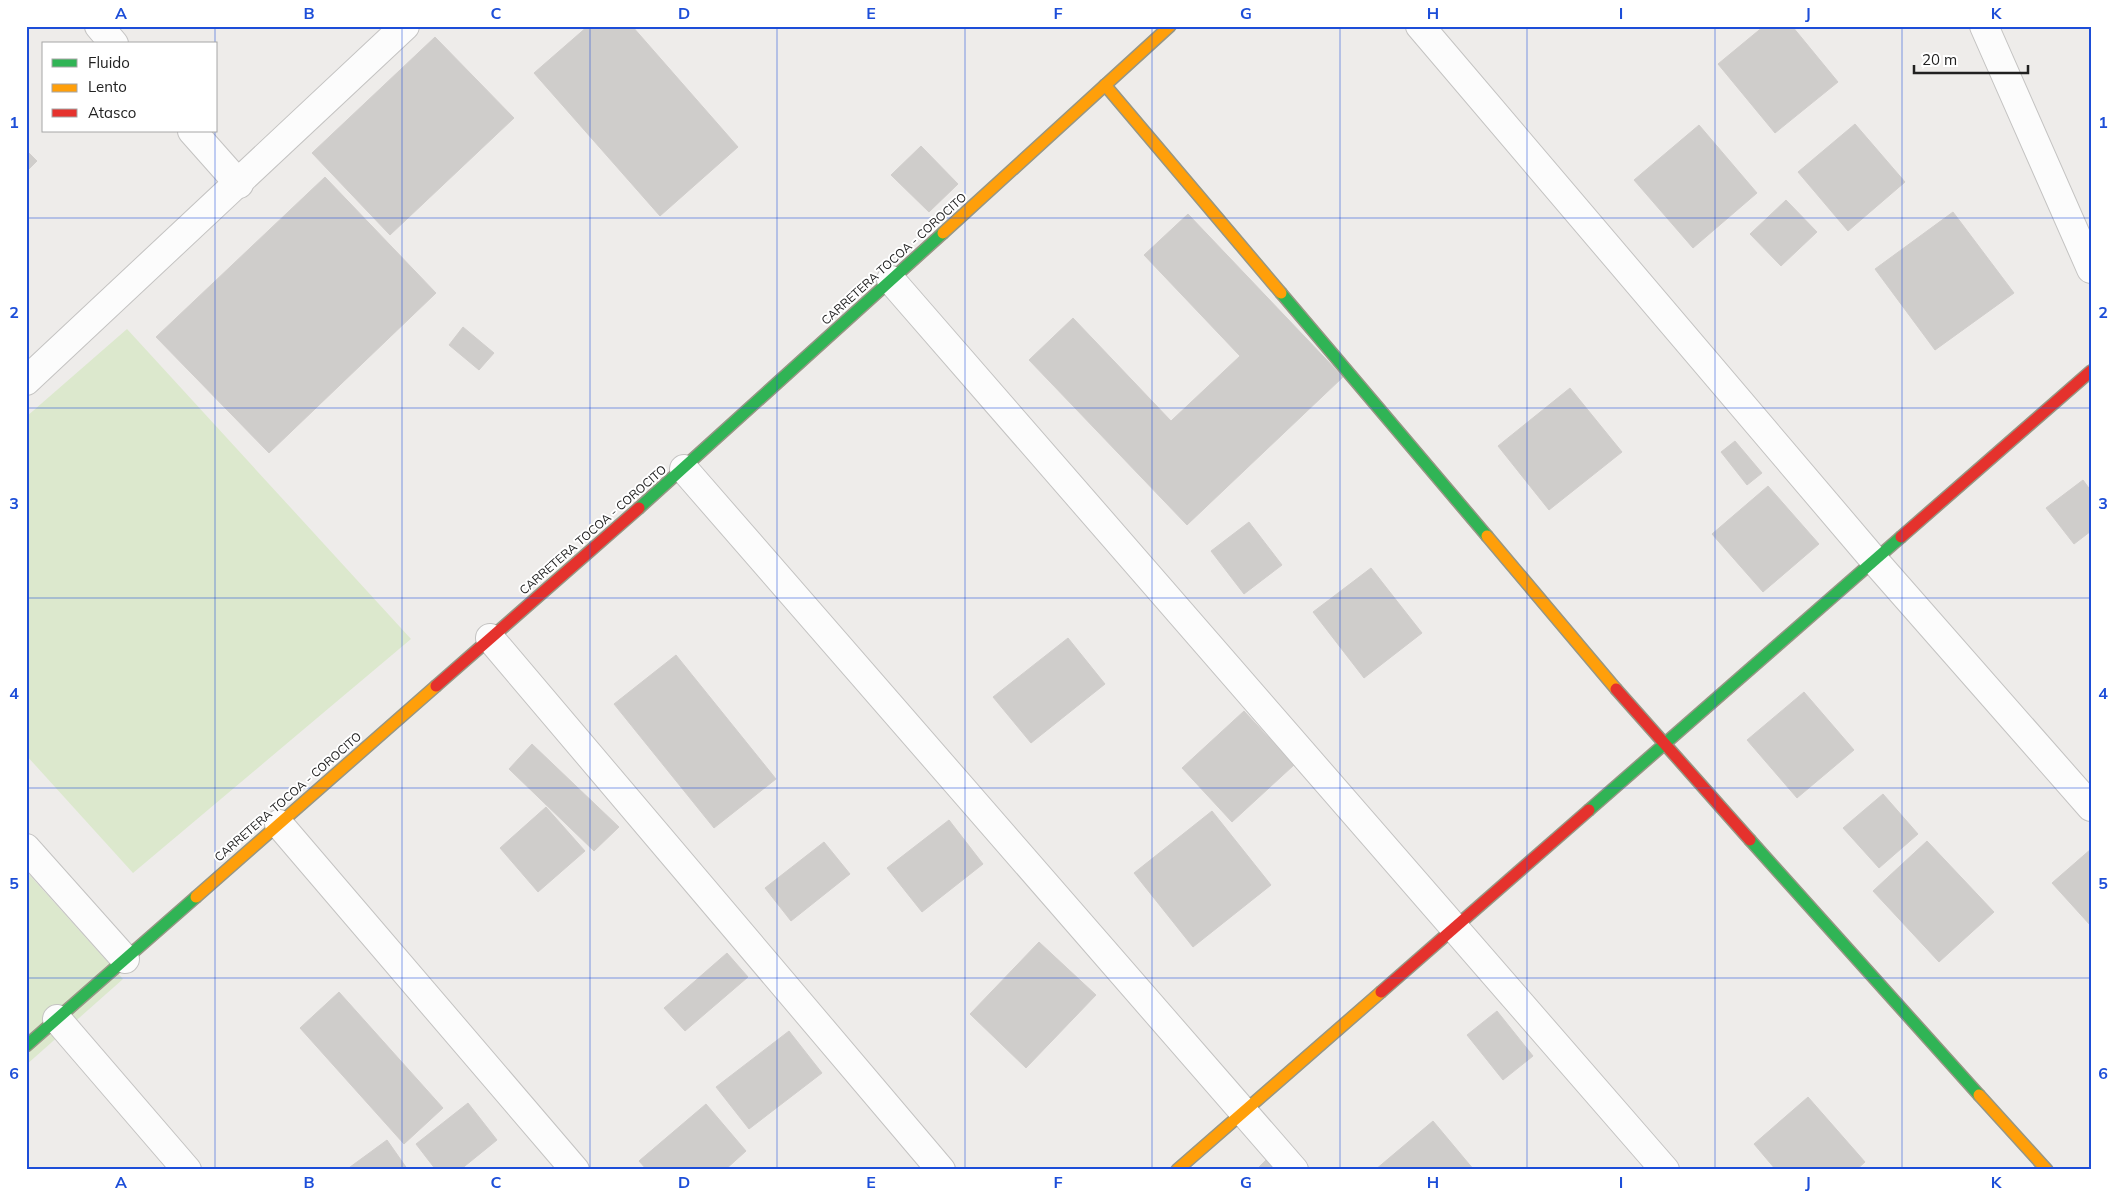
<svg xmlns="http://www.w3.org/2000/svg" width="2117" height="1196" font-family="Mulish,sans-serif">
	<rect width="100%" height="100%" fill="#eeecea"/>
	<g fill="#dce8cd">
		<polygon points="127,329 411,639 133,873 26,755 26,417"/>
		<polygon points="26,871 123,979 26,1065"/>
	</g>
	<g fill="#cfcdcb" stroke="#d1cecc">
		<polygon points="588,26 632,26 738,147 660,216 534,73"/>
		<polygon points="1764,26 1792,26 1838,82 1775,133 1718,64"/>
		<polygon points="435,37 514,118 390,235 312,153"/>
		<polygon points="1855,124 1905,182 1848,231 1798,172"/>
		<polygon points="1699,125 1757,193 1693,248 1634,180"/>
		<polygon points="921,146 958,184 929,212 891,175"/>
		<polygon points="26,150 37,161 26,172"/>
		<polygon points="325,177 436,293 269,453 156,337"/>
		<polygon points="1786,200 1817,232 1781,266 1750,234"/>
		<polygon points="1953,212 2014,293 1935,350 1875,269"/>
		<polygon points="1188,214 1343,377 1187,525 1029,360 1073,318 1171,421 1240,356 1144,255"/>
		<polygon points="463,327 494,353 479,370 449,345"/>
		<polygon points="1570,388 1622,452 1549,510 1498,446"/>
		<polygon points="1735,441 1762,473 1747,485 1721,452"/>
		<polygon points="2083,480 2091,491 2091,531 2074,544 2046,508"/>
		<polygon points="1768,486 1819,544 1763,592 1712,534"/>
		<polygon points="1249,522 1282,565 1244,594 1211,551"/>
		<polygon points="1371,568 1422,633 1364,678 1313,612"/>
		<polygon points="1068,638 1105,684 1031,743 993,697"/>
		<polygon points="676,655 776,779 714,828 614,704"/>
		<polygon points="1804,692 1854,750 1797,798 1747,740"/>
		<polygon points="1244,711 1294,765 1232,822 1182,768"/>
		<polygon points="532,744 619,827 594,851 509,769"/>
		<polygon points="1883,794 1918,834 1879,868 1843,828"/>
		<polygon points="546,807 585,851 538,892 500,848"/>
		<polygon points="1212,811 1271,885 1193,947 1134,873"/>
		<polygon points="949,820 983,864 922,912 887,868"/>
		<polygon points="1927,841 1994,912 1939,962 1873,891"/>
		<polygon points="824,842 850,874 791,921 765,888"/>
		<polygon points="2091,849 2091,926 2052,883"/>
		<polygon points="1039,942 1096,995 1026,1068 970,1014"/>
		<polygon points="727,953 748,977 685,1031 664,1008"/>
		<polygon points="339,992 443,1108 404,1144 300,1028"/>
		<polygon points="1497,1011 1533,1056 1503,1080 1467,1035"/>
		<polygon points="789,1031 822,1073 749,1129 716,1087"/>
		<polygon points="1808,1097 1865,1162 1856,1170 1776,1170 1754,1144"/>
		<polygon points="468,1103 497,1140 460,1170 436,1170 416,1144"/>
		<polygon points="706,1104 746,1151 725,1170 647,1170 639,1161"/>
		<polygon points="1433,1121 1474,1170 1375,1170"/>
		<polygon points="387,1140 408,1170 346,1170"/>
		<polygon points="1267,1159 1277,1170 1256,1170"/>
	</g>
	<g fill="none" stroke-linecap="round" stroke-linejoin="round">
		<defs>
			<g id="street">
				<polyline points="99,26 114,44"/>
				<polyline points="1420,26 1874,560 2091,807"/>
				<polyline points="1984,26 2091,269"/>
				<polyline points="192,131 239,184"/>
				<polyline points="891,280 1665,1170"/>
				<polyline points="26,381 405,26"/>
				<polyline points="684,469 1294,1170"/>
				<polyline points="490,638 941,1170"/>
				<polyline points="279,824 575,1170"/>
				<polyline points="26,848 125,959"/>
				<polyline points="57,1019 187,1170"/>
			</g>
			<g id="fast">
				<polyline points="1281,293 1487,536"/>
				<polyline points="639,508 943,233"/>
				<polyline points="1589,810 1901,537"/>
				<polyline points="1750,840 1979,1095"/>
				<polyline points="26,1046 196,897"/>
			</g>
			<g id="slow">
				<polyline points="1105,85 1281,293"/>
				<polyline points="943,233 1170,26"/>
				<polyline points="1487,536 1616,689"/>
				<polyline points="196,897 436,686"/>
				<polyline points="1979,1095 2047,1170"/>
				<polyline points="1177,1170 1381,992"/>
			</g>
			<g id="jam">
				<polyline points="1901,537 2091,371"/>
				<polyline points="436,686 639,508"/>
				<polyline points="1616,689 1750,840"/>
				<polyline points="1381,992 1589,810"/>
			</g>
		</defs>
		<use href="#street" stroke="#c4c3c2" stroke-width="30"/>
		<use href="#fast" stroke="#969684" stroke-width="14"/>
		<use href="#slow" stroke="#969684" stroke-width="14"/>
		<use href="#jam" stroke="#969684" stroke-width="14"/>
		<use href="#street" stroke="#fcfcfc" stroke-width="28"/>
		<use href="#fast" stroke="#30b455" stroke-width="11"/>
		<use href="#slow" stroke="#ff9f0a" stroke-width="11"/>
		<use href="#jam" stroke="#e5322d" stroke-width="11"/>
	</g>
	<path fill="none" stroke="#1d4ed8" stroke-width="1" stroke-opacity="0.55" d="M215,26V44M402,26V1170M590,26V1170M777,26V1170M965,26V1170M1152,26V1170M1340,26V1170M1527,26V1170M1715,26V1170M1902,26V1170M215,131V1170M26,218H2091M26,408H2091M26,598H2091M26,788H2091M26,978H2091"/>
	<g text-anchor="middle" stroke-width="4" stroke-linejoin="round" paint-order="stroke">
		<g font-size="12" fill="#212121" stroke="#fff">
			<text transform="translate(894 259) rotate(-42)" y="4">CARRETERA TOCOA - COROCITO</text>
			<text transform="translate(593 530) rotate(-41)" y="4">CARRETERA TOCOA - COROCITO</text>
			<text transform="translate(288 797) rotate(-41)" y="4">CARRETERA TOCOA - COROCITO</text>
		</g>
	</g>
	<rect width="2117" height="1196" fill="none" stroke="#ffffff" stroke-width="55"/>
	<rect x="42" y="42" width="175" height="90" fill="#ffffff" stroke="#a6a6a6"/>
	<rect x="52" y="59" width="25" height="8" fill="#30b455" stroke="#a6a6a6"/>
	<text x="88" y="68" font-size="15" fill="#212121">Fluido</text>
	<rect x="52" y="84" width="25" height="8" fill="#ff9f0a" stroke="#a6a6a6"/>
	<text x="88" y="92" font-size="15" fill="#212121">Lento</text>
	<rect x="52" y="109" width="25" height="8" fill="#e5322d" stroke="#a6a6a6"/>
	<text x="88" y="118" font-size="15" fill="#212121">Atasco</text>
	<path d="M1914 65v8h114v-8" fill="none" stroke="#212121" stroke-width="2.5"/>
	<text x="1922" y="65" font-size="15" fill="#212121" stroke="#ffffff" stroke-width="4" paint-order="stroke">20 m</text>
	<rect x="28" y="28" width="2062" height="1140" fill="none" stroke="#1d4ed8" stroke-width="2"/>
	<g font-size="16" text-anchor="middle" font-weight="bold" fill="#1d4ed8">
		<text x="121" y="19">A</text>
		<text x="309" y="19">B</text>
		<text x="496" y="19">C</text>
		<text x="684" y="19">D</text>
		<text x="871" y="19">E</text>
		<text x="1058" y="19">F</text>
		<text x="1246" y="19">G</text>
		<text x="1433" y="19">H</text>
		<text x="1621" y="19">I</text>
		<text x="1808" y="19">J</text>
		<text x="1996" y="19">K</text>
		<text x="14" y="128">1</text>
		<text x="2103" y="128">1</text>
		<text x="14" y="318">2</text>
		<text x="2103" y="318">2</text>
		<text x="14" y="509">3</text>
		<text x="2103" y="509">3</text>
		<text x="14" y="699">4</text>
		<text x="2103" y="699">4</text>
		<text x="14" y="889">5</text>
		<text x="2103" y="889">5</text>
		<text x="14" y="1079">6</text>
		<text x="2103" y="1079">6</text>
		<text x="121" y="1188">A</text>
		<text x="309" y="1188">B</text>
		<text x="496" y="1188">C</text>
		<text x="684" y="1188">D</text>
		<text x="871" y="1188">E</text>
		<text x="1058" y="1188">F</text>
		<text x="1246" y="1188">G</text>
		<text x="1433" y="1188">H</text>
		<text x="1621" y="1188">I</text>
		<text x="1808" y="1188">J</text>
		<text x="1996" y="1188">K</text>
	</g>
</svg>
